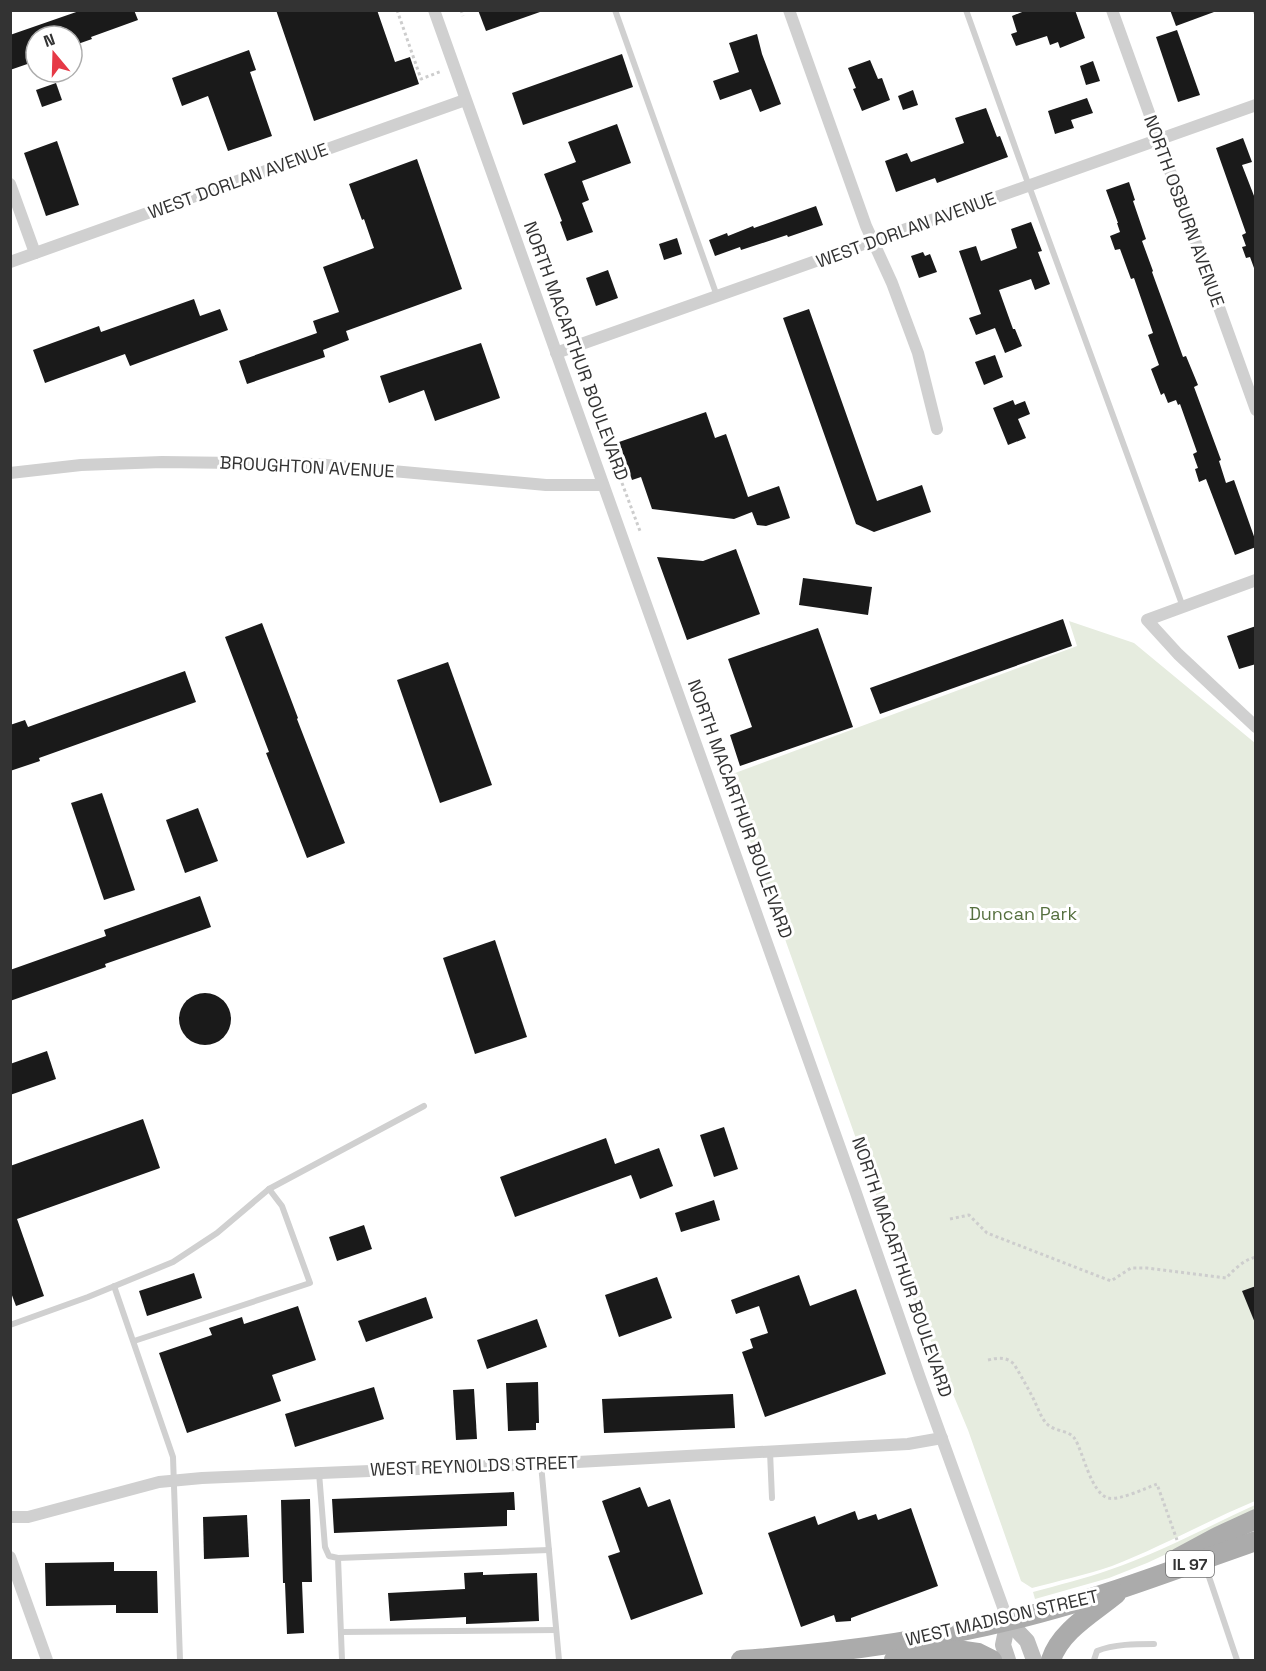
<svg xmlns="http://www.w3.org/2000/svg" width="1266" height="1671" font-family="'Space Grotesk',sans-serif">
	<rect width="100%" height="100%" fill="#fff"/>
	<g fill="#e6ecdf">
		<path d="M1069,621L1134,643L1255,743V1501C1207,1521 1161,1547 1112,1566C1086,1575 1058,1581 1032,1588L1021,1581L968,1430L912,1296L727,776L1077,646Z"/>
		<path d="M1255,1505V1513L1147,1563L1109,1578L1035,1599L1033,1592C1058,1585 1084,1579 1109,1570C1159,1553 1207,1527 1255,1505Z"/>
	</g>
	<g fill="#1a1a1a">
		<polygon points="82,10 134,10 138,20 91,37 92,39 75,45 72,36 36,36 36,61 10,70 10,35"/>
		<polygon points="276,10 377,10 395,62 410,57 419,84 314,121"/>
		<polygon points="478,10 539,10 540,12 486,31"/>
		<polygon points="1027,10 1075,10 1085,38 1060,48 1058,42 1050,45 1047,36 1016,46 1011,34 1017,32 1012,16"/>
		<polygon points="1170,10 1214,10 1214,12 1176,26"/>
		<polygon points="1177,30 1200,95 1178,102 1156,37"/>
		<polygon points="757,34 762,54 781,104 760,112 751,89 720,100 713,81 739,72 729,43"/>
		<polygon points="249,50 256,70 250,72 272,136 228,151 208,96 182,106 172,78"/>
		<polygon points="622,54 633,87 523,125 512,93"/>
		<polygon points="870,60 878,79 882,78 890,100 862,111 853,89 856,88 848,68"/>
		<polygon points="1093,61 1100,81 1086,85 1080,66"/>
		<polygon points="56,83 62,100 42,107 36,90"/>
		<polygon points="913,90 918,105 903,110 898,96"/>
		<polygon points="1087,98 1093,113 1071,120 1074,128 1055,134 1048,111"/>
		<polygon points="986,108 997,137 1000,136 1008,157 937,183 935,178 896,192 885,161 907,153 911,162 964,143 955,118"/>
		<polygon points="617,124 631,163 582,181 589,200 582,203 593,232 567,241 560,222 562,221 544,174 576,162 568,142"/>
		<polygon points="1243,138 1252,162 1242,165 1256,201 1256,268 1254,268 1250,257 1246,258 1242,247 1246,246 1242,235 1246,233 1216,148"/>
		<polygon points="57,141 79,205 46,216 24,153"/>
		<polygon points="417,159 462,289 346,331 349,340 323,350 325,357 247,384 239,361 317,333 313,321 339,312 323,267 374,248 364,219 362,220 349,184"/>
		<polygon points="1129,182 1135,200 1133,201 1146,239 1142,241 1153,271 1152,272 1183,357 1186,356 1198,385 1194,387 1221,460 1219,461 1226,483 1234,480 1256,542 1256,547 1235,555 1206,479 1199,482 1195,469 1198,468 1193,454 1197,452 1180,404 1178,405 1176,400 1168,403 1164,393 1161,395 1151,369 1159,365 1148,335 1153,333 1134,278 1131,279 1120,249 1115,250 1110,236 1120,232 1117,223 1118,223 1106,190"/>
		<polygon points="816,206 823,225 788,237 787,235 741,250 740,247 715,256 709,240 727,233 728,236 753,226 754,228"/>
		<polygon points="1031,222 1042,251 1038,252 1050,284 1035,290 1031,279 999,290 1013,329 1015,329 1022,346 1005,353 995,328 976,335 969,318 981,314 959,251 976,246 981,261 1017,248 1011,229"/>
		<polygon points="677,238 682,254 664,260 659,244"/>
		<polygon points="923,252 925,256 930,254 937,272 919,278 911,256"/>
		<polygon points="608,270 618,298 596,306 586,278"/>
		<polygon points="194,299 200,316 220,309 228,330 130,366 125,354 45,383 33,350 99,326 101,332"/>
		<polygon points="809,309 877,501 922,485 931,512 874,532 856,524 783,318"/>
		<polygon points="481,343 500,398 435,421 424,390 389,403 380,376"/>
		<polygon points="995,355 1003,377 984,385 975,362"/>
		<polygon points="1013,400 1015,405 1025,401 1030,414 1018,419 1026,438 1008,445 993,408"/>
		<polygon points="706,412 715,438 726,434 748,497 779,486 790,518 766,526 757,525 752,512 734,519 652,509 641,477 632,480 619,442"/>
		<polygon points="736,549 760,614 687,640 657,557 703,561"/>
		<polygon points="803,578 872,587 868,615 799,605"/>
		<polygon points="1063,619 1072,646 880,714 870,688"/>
		<polygon points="262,623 298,718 297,719 345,843 307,858 266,753 269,752 225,637"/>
		<polygon points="1256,626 1256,664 1239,669 1227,636"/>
		<polygon points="818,628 853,727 740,766 730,735 752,727 728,659"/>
		<polygon points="448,662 492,785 440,803 397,680"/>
		<polygon points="185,671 196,702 39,758 40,761 10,771 10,725 25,720 28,727"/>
		<polygon points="102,793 135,890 104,900 71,803"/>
		<polygon points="198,808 218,861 185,873 166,820"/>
		<polygon points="200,896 211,927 105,964 106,967 10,1001 10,970 106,936 104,930"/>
		<polygon points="495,940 527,1037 475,1054 443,958"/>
		<circle cx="205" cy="1019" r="26"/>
		<polygon points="47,1051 56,1079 10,1095 10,1064"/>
		<polygon points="143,1119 160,1168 17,1219 44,1296 16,1306 10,1290 10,1166"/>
		<polygon points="724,1127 738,1169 714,1177 700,1135"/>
		<polygon points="606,1138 615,1164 659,1148 673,1186 640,1199 631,1175 515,1217 500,1177"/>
		<polygon points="714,1200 720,1220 681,1232 675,1213"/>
		<polygon points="364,1225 372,1249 337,1261 329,1237"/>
		<polygon points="194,1273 202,1298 147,1316 139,1291"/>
		<polygon points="799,1275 810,1306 856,1289 886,1374 765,1417 742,1352 753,1348 750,1339 768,1333 759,1306 736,1314 731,1300"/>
		<polygon points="657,1277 672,1318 619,1337 605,1295"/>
		<polygon points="1256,1286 1256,1322 1255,1323 1242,1291"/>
		<polygon points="426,1297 433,1318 366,1342 358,1321"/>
		<polygon points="298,1306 316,1360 272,1375 281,1401 187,1433 159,1353 212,1335 209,1328 242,1317 244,1324"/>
		<polygon points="537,1319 547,1347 487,1369 477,1340"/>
		<polygon points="538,1382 539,1423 536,1423 536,1430 508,1431 506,1383"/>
		<polygon points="374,1387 384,1419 295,1447 285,1414"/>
		<polygon points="474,1389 477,1439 456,1440 453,1390"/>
		<polygon points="733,1394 735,1428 604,1433 602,1399"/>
		<polygon points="640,1487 648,1507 670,1499 703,1594 631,1620 608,1556 620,1552 602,1501"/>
		<polygon points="514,1492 515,1510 507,1510 507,1526 334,1533 332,1499"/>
		<polygon points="310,1499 312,1582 302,1582 304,1633 287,1634 285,1583 283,1583 281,1500"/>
		<polygon points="911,1508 938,1586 851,1618 851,1621 836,1622 834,1615 801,1627 768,1533 815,1516 818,1525 855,1511 858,1520 876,1514 878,1520"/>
		<polygon points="247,1515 249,1557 204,1559 203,1517"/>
		<polygon points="114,1562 114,1571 157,1571 158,1613 116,1613 116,1605 46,1606 45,1563"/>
		<polygon points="483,1572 483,1575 537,1573 539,1621 466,1624 466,1617 390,1621 388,1593 465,1589 464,1573"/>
	</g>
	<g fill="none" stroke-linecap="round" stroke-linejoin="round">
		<g stroke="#cdcdcd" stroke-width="3" stroke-dasharray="3 3" stroke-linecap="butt">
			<polyline points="397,10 421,79 442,71"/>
			<polyline points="461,10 463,16"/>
			<polyline points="622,483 640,531"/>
			<path d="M950,1219L969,1215L987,1233L1111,1281L1131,1268H1147L1226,1278C1234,1270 1243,1260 1256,1257"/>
			<path d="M988,1360C998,1358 1005,1356 1014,1364C1021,1376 1028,1388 1034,1400C1038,1408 1041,1418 1047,1424C1055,1432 1070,1430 1075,1439C1083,1452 1091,1493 1108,1498C1119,1501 1146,1488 1157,1484L1177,1540"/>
		</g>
		<g stroke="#d0d0d0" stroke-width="6">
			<polyline points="615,10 717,296"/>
			<polyline points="966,10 1029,186 1183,607"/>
			<polyline points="1255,10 1256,12"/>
			<polyline points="114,1286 173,1457 180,1660"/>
			<polyline points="10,1325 88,1297 173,1262 217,1233 269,1189 424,1106"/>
			<polyline points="134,1341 310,1283 282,1206 269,1189"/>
			<polyline points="770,1452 772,1498"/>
			<polyline points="541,1464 559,1660"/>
			<polyline points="319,1473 325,1547 329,1556 338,1558 342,1660"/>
			<polyline points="338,1558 549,1550"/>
			<polyline points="1204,1562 1237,1660"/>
			<polyline points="341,1632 556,1630"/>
			<path d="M1094,1660L1097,1651C1114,1644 1136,1644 1154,1644"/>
		</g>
		<g stroke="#d0d0d0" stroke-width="12">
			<polyline points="434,10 855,1190 920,1378 1008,1621"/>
			<polyline points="789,10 866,226 892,283 918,353 937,429"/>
			<polyline points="1112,10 1256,410"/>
			<polyline points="10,184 35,253"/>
			<polyline points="10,262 465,100"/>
			<polyline points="556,353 1256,105"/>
			<polyline points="10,473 81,465 162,462 316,464 546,485 603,485"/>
			<polyline points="1256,580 1147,620 1178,654 1256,727"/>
			<polyline points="10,1517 28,1517 159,1482 202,1478 541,1464 908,1444 942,1438"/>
			<polyline points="10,1557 47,1660"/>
		</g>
		<g stroke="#bdbdbd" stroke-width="16">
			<polyline points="1008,1621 1027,1641 1034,1660"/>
			<polyline points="1008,1621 1003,1645 1008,1660"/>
		</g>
		<g stroke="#ababab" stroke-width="20">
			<polyline points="1178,1558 1217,1537 1256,1519"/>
			<path d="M741,1660C842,1653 942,1639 1039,1613C1113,1594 1183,1566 1256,1541"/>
			<polyline points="894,1660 957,1650 978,1653 992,1660"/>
			<path d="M1051,1660C1060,1631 1093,1613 1116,1594"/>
		</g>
	</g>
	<g text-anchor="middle" stroke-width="6" stroke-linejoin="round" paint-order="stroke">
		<rect fill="#fff" stroke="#707070" stroke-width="1.5" x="1166" y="1551" width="48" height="26" rx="4.5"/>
		<g font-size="16" font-weight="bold" fill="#333">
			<text x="1190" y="1570">IL 97</text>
		</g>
		<g font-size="18" fill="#333" stroke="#fff">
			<text transform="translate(238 181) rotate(-20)" y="6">WEST DORLAN AVENUE</text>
			<text transform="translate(1184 211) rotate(70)" y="6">NORTH OSBURN AVENUE</text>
			<text transform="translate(906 230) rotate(-20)" y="6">WEST DORLAN AVENUE</text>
			<text transform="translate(576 351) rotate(70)" y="6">NORTH MACARTHUR BOULEVARD</text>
			<text transform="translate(307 467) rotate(3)" y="6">BROUGHTON AVENUE</text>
			<text transform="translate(740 809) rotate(70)" y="6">NORTH MACARTHUR BOULEVARD</text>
			<text transform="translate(902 1267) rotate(71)" y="6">NORTH MACARTHUR BOULEVARD</text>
			<text transform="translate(474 1466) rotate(-2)" y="6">WEST REYNOLDS STREET</text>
			<text transform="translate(1002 1618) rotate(-13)" y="6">WEST MADISON STREET</text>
		</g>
		<g font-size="18" fill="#56703f" stroke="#fff">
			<text x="1023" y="920">Duncan Park</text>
		</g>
	</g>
	<rect width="1266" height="1671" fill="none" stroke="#333333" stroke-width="24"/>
	<g transform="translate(54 54) rotate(341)"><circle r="28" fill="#ffffff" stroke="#adadad" stroke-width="1.5"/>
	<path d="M0-4.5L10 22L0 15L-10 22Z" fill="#e63946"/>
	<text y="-9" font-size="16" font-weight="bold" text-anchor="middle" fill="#333333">N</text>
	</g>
</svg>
